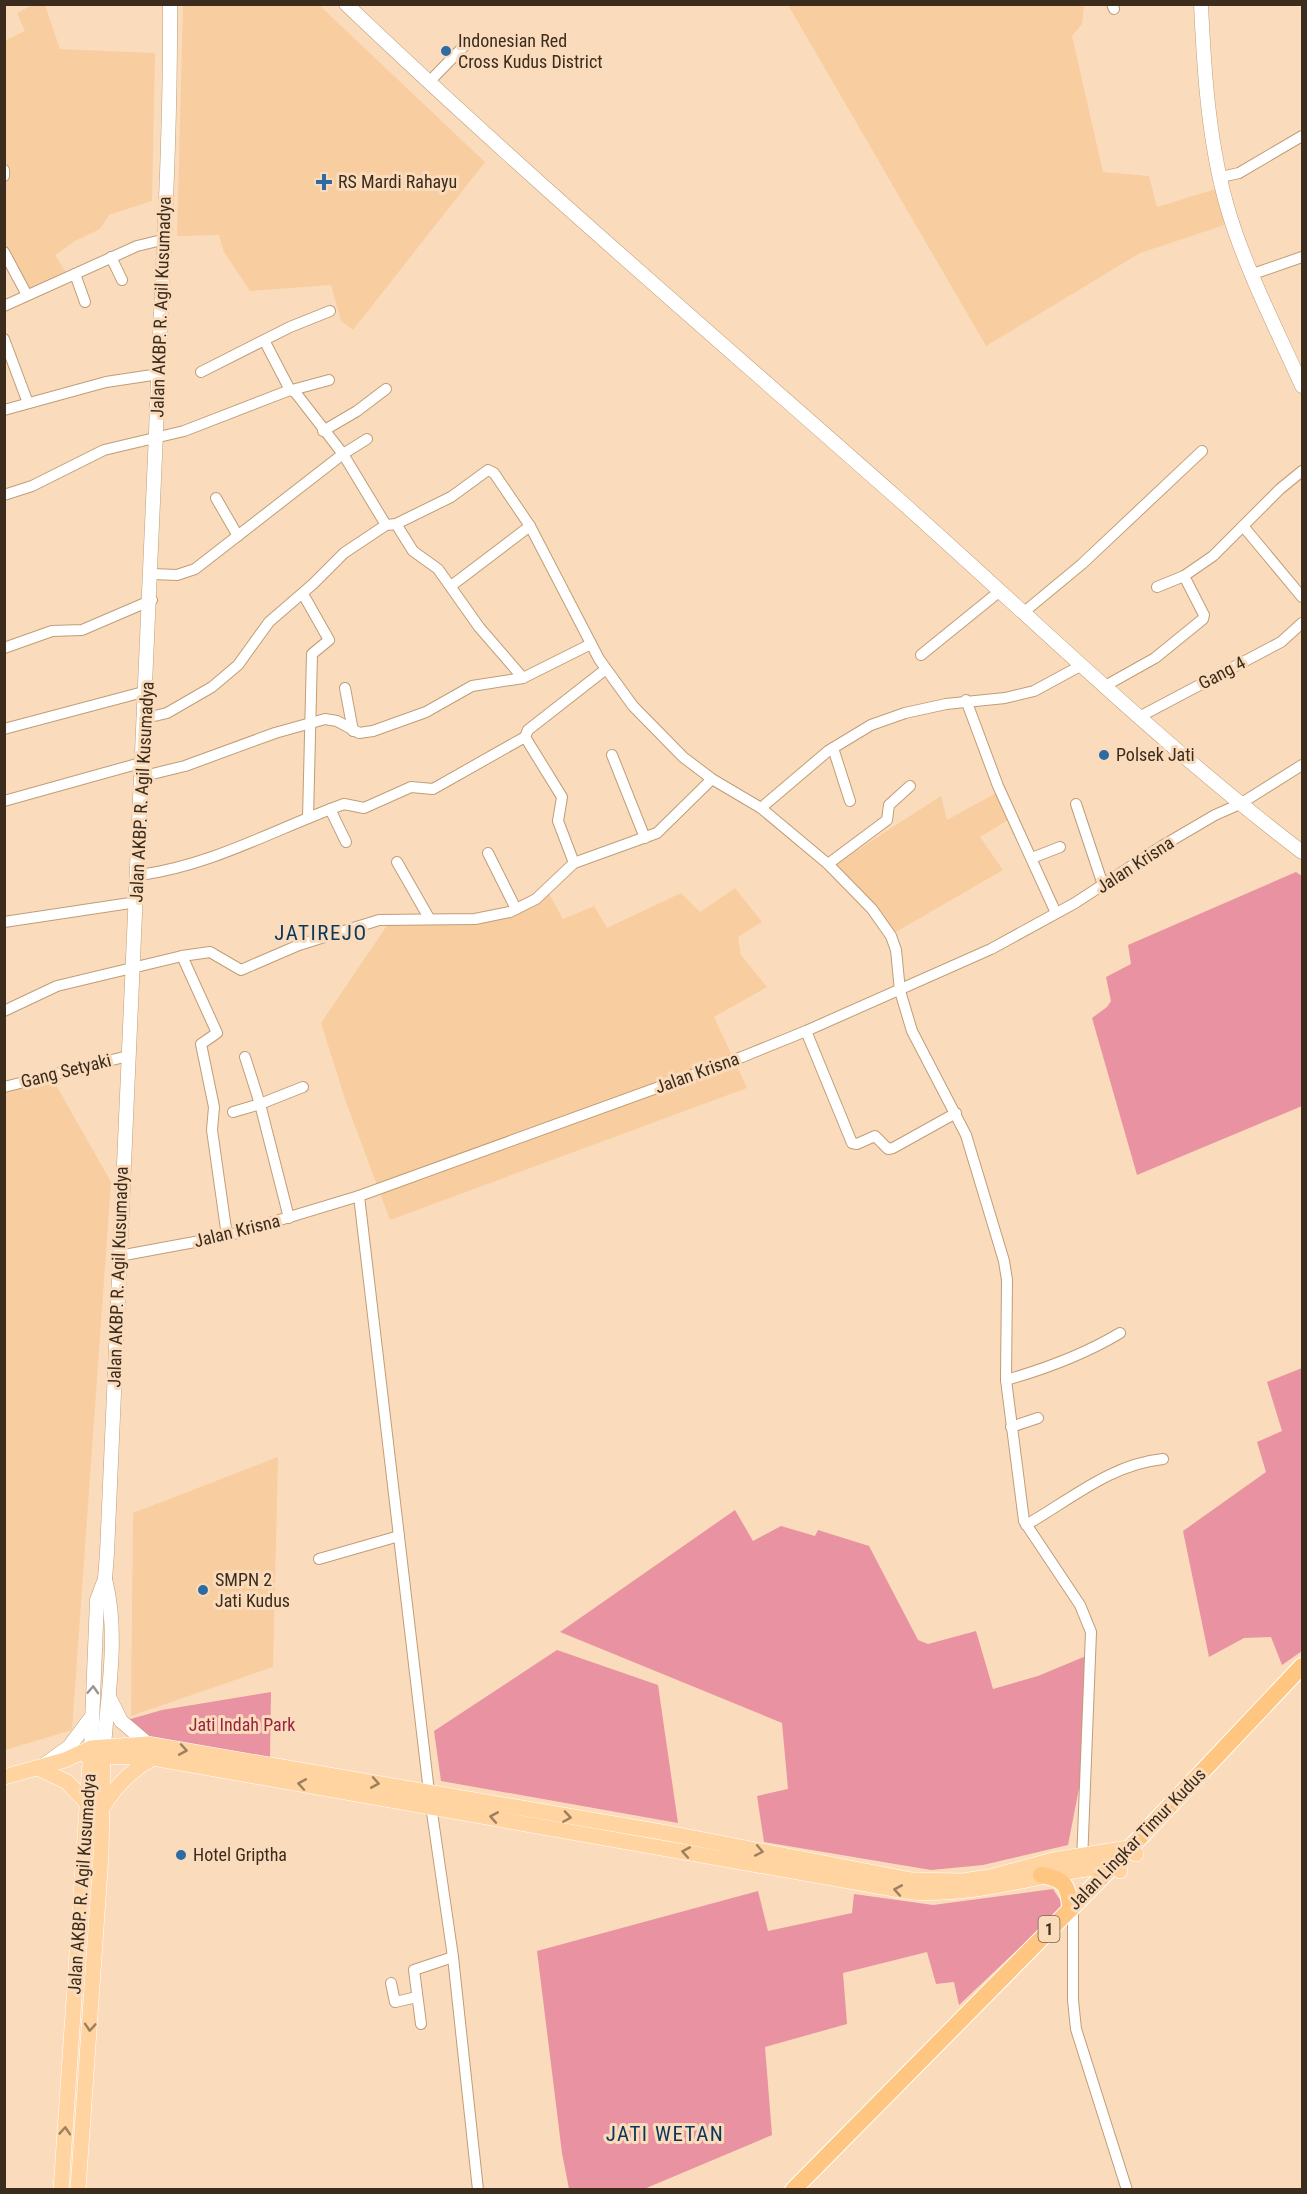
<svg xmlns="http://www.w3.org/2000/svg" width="1307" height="2194" font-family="'Roboto Condensed',sans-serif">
	<rect width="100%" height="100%" fill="#fadcbc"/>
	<g fill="#f8cda0">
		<polygon points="32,5 45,5 60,49 155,53 152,201 109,215 100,229 75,241 55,255 67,274 27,292 5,247 4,41 25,31 17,13"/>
		<polygon points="183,5 319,5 485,162 353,330 341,321 331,285 250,291 224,252 219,235 177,236"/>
		<polygon points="788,5 1084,5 1082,24 1072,36 1103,172 1149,176 1157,207 1219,188 1224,225 1140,253 986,346"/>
		<polygon points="996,793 1010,819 980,837 1003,870 894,933 884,916 834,865 941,796 947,820"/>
		<polygon points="735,888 762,922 738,937 741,955 767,987 714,1017 747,1088 390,1220 346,1102 321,1023 390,921 487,920 547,890 563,919 594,906 607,928 681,893 700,912"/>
		<polygon points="52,1078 111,1182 72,1730 5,1750 4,1089"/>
		<polygon points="278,1457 273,1667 131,1716 133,1513"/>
	</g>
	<g fill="#e992a1">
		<polygon points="1296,872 1302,876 1302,1106 1137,1175 1092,1018 1107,1007 1111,1001 1106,977 1131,964 1128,945"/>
		<polygon points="1302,1368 1302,1651 1282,1665 1271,1637 1244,1638 1209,1657 1183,1531 1266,1472 1257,1442 1282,1431 1267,1382"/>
		<polygon points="735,1510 753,1541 781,1526 815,1536 818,1530 869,1546 918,1640 928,1644 976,1631 993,1689 1038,1676 1086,1656 1081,1778 1068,1845 983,1865 931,1870 764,1842 757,1796 788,1789 782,1723 560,1632"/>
		<polygon points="557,1650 658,1685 678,1823 441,1781 434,1731"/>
		<polygon points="271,1692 270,1758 154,1741 127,1720 162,1710"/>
		<polygon points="1053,1889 1064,1906 959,2005 954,1982 936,1984 927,1952 843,1973 847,2024 765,2047 772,2135 644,2189 569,2189 562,2153 537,1951 758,1891 768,1931 852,1913 854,1894 933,1905"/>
	</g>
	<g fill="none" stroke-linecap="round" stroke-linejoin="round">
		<defs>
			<g id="minor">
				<polyline points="1112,4 1114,9"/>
				<polyline points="429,82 465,45"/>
				<polyline points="4,170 4,176"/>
				<polyline points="1221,177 1239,173 1302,136"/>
				<polyline points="4,252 27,295"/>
				<polyline points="111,257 122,280"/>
				<polyline points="75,274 85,302"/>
				<polyline points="1253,274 1302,257"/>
				<polyline points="4,306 137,246 166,239"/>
				<polyline points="4,339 28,403"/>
				<polyline points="265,342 290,390"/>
				<polyline points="201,372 290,327 330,311"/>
				<polyline points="292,390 329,380"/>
				<polyline points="4,410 106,382 159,374"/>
				<polyline points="323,431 357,411 386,389"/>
				<polyline points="4,495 32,486 104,450 184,431 290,390 295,392 343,454 386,525"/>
				<polyline points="216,498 238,536"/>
				<polyline points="396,524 413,551 438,569 479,627 523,678"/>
				<polyline points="1243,526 1302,597"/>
				<polyline points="152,574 177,575 195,569 343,454 367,439"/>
				<polyline points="451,586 530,526"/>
				<polyline points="1157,587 1184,576"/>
				<polyline points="303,594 329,640 312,654 308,818"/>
				<polyline points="1024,612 1082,564 1202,451"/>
				<polyline points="4,648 52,631 82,630 152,600"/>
				<polyline points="921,655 1000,591"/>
				<polyline points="1105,686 1155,658 1203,619 1204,615 1184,576 1213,556 1280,489 1302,471"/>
				<polyline points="345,688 353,731"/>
				<polyline points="966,700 998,786 1056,913"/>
				<polyline points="1139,717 1281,642 1302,623"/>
				<polyline points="146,718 167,713 212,687 238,665 269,622 313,584 344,553 386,525 396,524 451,497 488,470 494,473 530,526 599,659 633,706 683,757 712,779 761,808 828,864 872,909 891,936 896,950 900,991 912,1031 966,1135 1004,1261 1007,1280 1006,1380 1024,1521 1080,1605 1091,1632 1082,1862"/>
				<polyline points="4,729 147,691"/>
				<polyline points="525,737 528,730 606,669"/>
				<polyline points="833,748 850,801"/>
				<polyline points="612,755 645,838"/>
				<polyline points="144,776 185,766 275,733 325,719 337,721 359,733 373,731 426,712 472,686 523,678 591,644"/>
				<polyline points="4,801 144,762"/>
				<polyline points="1076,804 1103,885"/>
				<polyline points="761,808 828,751 871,725 905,713 946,704 1005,698 1034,691 1082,665"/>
				<polyline points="330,809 346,842"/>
				<polyline points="488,853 516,909"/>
				<polyline points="1032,858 1060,847"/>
				<polyline points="397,862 429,918"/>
				<polyline points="828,864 887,820 889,805 910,786"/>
				<path d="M140,875C213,865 275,829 344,804L364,808L411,787L433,789L525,737L562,797L558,821L574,863"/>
				<polyline points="4,922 137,902"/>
				<polyline points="182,956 217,1033 201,1044 214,1107 212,1130 227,1236"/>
				<polyline points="4,1011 57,986 182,956 210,952 241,970 299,945 379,920 475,919 510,912 536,899 574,863 657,833 712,779"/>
				<polyline points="806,1031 852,1143 857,1144 875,1136 888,1149 893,1148 956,1113"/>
				<polyline points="245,1057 260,1104 289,1218"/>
				<polyline points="4,1087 128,1056"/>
				<polyline points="233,1112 260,1104 303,1087"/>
				<polyline points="359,1196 429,1792 453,1957 478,2190"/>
				<polyline points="119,1256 227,1236 359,1196 742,1057 806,1031 991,949 1075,903 1162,846 1215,815 1240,804 1302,765"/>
				<path d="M1006,1380C1045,1369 1085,1354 1120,1333"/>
				<polyline points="1011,1427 1038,1418"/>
				<path d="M1026,1525C1070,1500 1111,1464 1163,1459"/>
				<polyline points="319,1559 399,1536"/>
				<polyline points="1070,1908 1073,1916 1073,2000 1076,2029 1127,2190"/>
				<polyline points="391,1983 395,2002 417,1997"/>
				<polyline points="421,2024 414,1970 453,1957"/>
			</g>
			<g id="secondary">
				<path d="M346,4C524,174 712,334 896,497C1031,617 1159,743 1302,852"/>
				<path d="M1201,4C1204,72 1209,148 1229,213C1247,272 1277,330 1302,386"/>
				<polyline points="109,1697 121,1721 148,1744"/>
				<path d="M104,1746C108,1692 119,1633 105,1579"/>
				<path d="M91,1748L97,1600L105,1579L107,1553C121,1179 143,806 156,433C161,290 171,147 170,4"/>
				<polyline points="45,1764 69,1747 90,1719"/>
			</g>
			<g id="primary">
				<path d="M87,1756L147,1757L911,1892C982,1897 1043,1871 1113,1866L1120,1871"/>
				<polyline points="38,1768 67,1782 88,1804"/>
				<polyline points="4,1777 65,1760 91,1748 148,1744 667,1833 912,1880 962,1881 990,1877 1053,1860 1129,1848 1136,1854"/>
				<path d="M103,1807C116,1785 131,1770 153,1758"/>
				<polyline points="61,2190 91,1749"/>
				<polyline points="78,2190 101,1855 103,1749"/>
			</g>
			<g id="trunk">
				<path d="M1041,1875C1064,1879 1069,1885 1070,1908"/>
				<polyline points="793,2190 1113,1866 1302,1666"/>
			</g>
		</defs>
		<use href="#minor" stroke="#c09d77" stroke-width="12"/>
		<use href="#secondary" stroke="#c09d77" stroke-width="15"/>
		<use href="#primary" stroke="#fff" stroke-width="16"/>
		<use href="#trunk" stroke="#fff" stroke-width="18"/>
		<use href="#minor" stroke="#fff" stroke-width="10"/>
		<use href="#secondary" stroke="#fff" stroke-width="14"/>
		<use href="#primary" stroke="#ffd4a1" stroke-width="15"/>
		<use href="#trunk" stroke="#ffc682" stroke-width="16"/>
	</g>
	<defs><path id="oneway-chevron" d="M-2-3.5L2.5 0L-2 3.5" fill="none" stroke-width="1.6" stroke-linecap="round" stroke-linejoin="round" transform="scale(1.5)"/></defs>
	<use stroke="#9d968e" href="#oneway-chevron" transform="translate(93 1690) rotate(-87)"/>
	<g stroke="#9d805f">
		<use href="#oneway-chevron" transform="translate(183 1750) rotate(10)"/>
		<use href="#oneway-chevron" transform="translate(375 1783) rotate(10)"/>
		<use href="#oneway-chevron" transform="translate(302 1784) rotate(-170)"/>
		<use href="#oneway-chevron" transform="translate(494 1817) rotate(-170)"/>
		<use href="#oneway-chevron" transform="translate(567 1817) rotate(9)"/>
		<use href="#oneway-chevron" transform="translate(759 1851) rotate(11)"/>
		<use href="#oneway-chevron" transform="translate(686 1852) rotate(-170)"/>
		<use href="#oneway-chevron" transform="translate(898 1890) rotate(-170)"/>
		<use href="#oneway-chevron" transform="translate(90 2027) rotate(94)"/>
		<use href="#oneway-chevron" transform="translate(65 2131) rotate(-86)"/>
	</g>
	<g fill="#2e6ba2" stroke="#fadcbc" stroke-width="2">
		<circle cx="446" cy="51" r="6"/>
		<path d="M321 173h6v6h6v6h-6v6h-6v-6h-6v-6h6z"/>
		<circle cx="1104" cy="755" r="6"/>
		<circle cx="203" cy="1590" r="6"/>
		<circle cx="181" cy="1855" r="6"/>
	</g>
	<g text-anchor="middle" stroke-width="6" stroke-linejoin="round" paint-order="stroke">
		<rect fill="#fadcbc" stroke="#74614d" stroke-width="1.5" x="1038.5" y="1916" width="21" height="26" rx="4.5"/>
		<g font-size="16" font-weight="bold" fill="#3b2c1d">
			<text x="1049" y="1935">1</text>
		</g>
		<g font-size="18" fill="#3b2c1d" stroke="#fadcbc" text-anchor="start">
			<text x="458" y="47">Indonesian Red<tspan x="458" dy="21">Cross Kudus District</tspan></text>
			<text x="338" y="188">RS Mardi Rahayu</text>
			<text x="1116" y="761">Polsek Jati</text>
			<text x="215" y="1586">SMPN 2<tspan x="215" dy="21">Jati Kudus</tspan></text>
			<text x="193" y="1861">Hotel Griptha</text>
		</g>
		<g font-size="18" fill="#3b2c1d" stroke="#fadcbc">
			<text transform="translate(161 307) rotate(-88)" y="6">Jalan AKBP. R. Agil Kusumadya</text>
			<text transform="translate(1222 673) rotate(-28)" y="6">Gang 4</text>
			<text transform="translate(142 792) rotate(-87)" y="6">Jalan AKBP. R. Agil Kusumadya</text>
			<text transform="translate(1135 865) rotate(-33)" y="6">Jalan Krisna</text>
			<text transform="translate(66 1071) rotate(-14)" y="6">Gang Setyaki</text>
			<text transform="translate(697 1073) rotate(-20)" y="6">Jalan Krisna</text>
			<text transform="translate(237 1231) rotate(-14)" y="6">Jalan Krisna</text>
			<text transform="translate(118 1277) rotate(-88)" y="6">Jalan AKBP. R. Agil Kusumadya</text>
			<text transform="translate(1137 1839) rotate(-46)" y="6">Jalan Lingkar Timur Kudus</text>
			<text transform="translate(82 1884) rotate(-86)" y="6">Jalan AKBP. R. Agil Kusumadya</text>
		</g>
		<g font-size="18" fill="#952545" stroke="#fadcbc">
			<text x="242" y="1731">Jati Indah Park</text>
		</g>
		<g font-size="21" letter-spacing="1.5" fill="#09365b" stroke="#fadcbc">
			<text x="321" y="940">JATIREJO</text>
			<text x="665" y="2141">JATI WETAN</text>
		</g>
	</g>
	<rect width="1307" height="2194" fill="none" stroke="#3b2c1d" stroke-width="12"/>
</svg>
